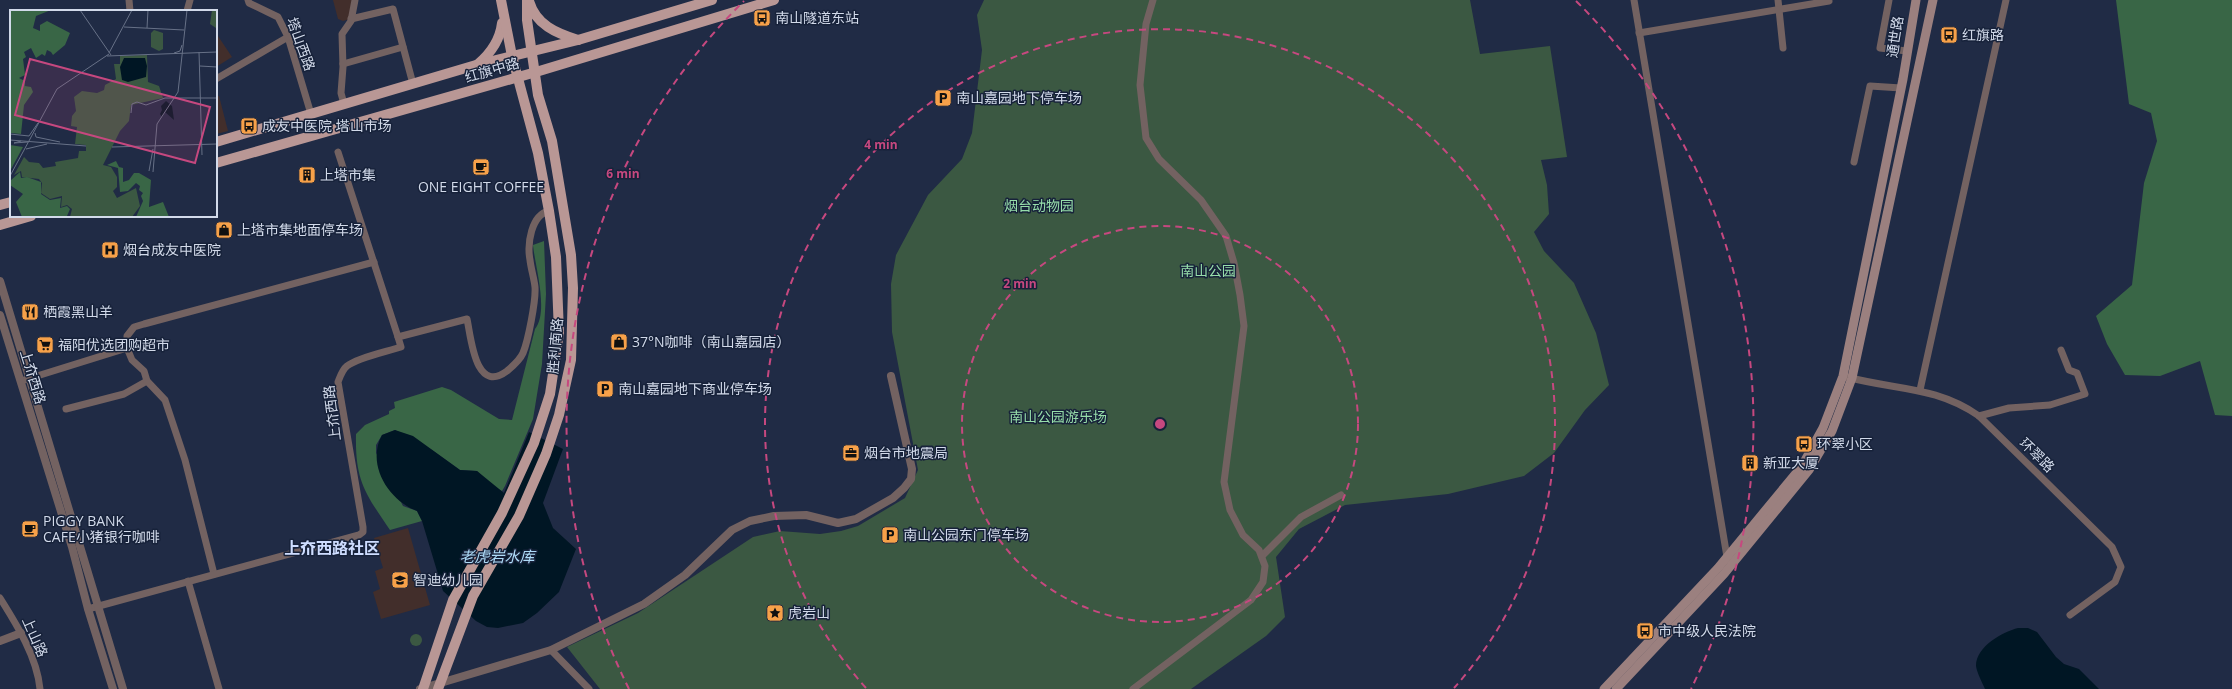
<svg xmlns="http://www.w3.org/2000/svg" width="2232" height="689" font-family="'Open Sans','Noto Sans SC',sans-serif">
	<rect width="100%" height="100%" fill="#202b45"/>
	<g fill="#422e2b">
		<polygon points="333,0 353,0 350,19 343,21 338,19"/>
		<polygon points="218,36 232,57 216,67 216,37"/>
		<polygon points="216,96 219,96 228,131 216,134"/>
		<polygon points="408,528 430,605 381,619 373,592 380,589 375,571 383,568 374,538"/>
	</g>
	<g fill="#3b5842">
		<polygon points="984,0 1470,0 1480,54 1550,46 1567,157 1541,160 1547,185 1549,214 1534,232 1544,251 1574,283 1596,333 1609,385 1585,410 1554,453 1524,476 1448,494 1345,505 1299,529 1276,557 1285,617 1266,636 1191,689 600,689 567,647 638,613 753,537 780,531 820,534 841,531 858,526 905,498 918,470 892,332 891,284 896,255 928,195 962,159 972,133 982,50 977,15"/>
		<circle cx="416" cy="640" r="6"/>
	</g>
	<g fill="#396646">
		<polygon points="2116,0 2232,0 2232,416 2215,415 2200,361 2160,376 2125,375 2107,344 2096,316 2132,285 2144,183 2157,141 2151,113 2129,104"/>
		<path d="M544,241L546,294L542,364L533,419L505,486L502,491L494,487L477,471L460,470L432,450L395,430L382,435L376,445V453L403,506L417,511L422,521L390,530C365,493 355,481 356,434L365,425L389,414V411L395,408L394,402L442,387L451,390L499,419L512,420L535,329C549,312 535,266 533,245Z"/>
	</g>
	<g fill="#001624">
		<path d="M395,430L413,436L460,470L477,471L504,493L529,432L563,449L543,503L553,528L576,549L559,592L537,613L523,623L498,628L487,627L476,621L443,591L422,521L417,511C388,500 366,464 382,435Z"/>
		<path d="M2018,628H2028L2037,632L2056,657L2064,664L2079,669L2099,689H1985C1982,682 1977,673 1976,666C1976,646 2003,632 2018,628Z"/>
	</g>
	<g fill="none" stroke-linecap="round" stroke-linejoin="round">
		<g stroke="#736261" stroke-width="7">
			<polyline points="129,0 130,11"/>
			<polyline points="248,0 249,3 278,17 288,37 311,114"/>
			<polyline points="1634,0 1727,557 1730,560"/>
			<polyline points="1778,0 1783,48"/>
			<polyline points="1889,0 1880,48 1907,51"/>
			<polyline points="187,11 190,0"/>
			<polyline points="351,19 393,9 413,84"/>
			<polyline points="1639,33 1829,1"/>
			<polyline points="343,64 403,47"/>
			<polyline points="216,79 288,37"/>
			<polyline points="344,104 341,93 343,67 342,34 351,21 355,0"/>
			<polyline points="338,152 398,337"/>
			<polyline points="1854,162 1870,86 1901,88"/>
			<path d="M1847,377C1895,390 1936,386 1979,416L2112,547L2121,567L2115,582L2070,615"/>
			<polyline points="21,381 127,348"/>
			<polyline points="1920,390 2006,0"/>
			<polyline points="66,409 124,394 147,381"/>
			<polyline points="1979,416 2009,408 2050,405 2085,394 2077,373 2069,370 2061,350"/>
			<polyline points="1262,556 1301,517 1341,495"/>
			<polyline points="214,574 185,460 165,400 147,381 144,371 132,360 127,348 127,336 134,327 144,324 374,262"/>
			<polyline points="188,581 219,689"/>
			<path d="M0,598C17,625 37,657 40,689"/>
			<path d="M88,609L359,535L363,532V527L338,382C340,377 342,370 347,366C359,357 386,352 401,347L398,337L467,319C471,337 475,395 507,371C513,366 520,360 523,353C528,341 536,301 535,287C534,278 531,269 530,260C527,244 531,215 549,211"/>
			<polyline points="551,650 589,689"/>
			<polyline points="1133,689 1251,600 1263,582 1265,566 1259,550 1243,535 1230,510 1224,482 1244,326 1240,295 1234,263 1226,236 1201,200 1159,159 1146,138 1140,85 1146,24 1153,0"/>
		</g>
		<g stroke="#736261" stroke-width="8">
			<polyline points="0,281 123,689"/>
			<polyline points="0,315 72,547 88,609 113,689"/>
			<polyline points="0,641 21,633"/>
			<polyline points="420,689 551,650 644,604 685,575 732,530 750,521 774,516 806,515 838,523 856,519 893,498 904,488 911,479 912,469 891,376"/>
		</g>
		<g stroke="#9b807f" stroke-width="9">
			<polyline points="1604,689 1718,568 1802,466 1823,428 1843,376 1903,79 1916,0"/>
			<polyline points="1616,689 1724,574 1809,470 1832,431 1852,378 1933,0"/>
		</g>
		<g stroke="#b99795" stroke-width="10">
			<path d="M529,1C536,25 556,33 578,40"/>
			<path d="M478,64C491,53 500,40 502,23"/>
			<polyline points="216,142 476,65 578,40 712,0"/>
			<polyline points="216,163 536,72 774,0"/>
			<polyline points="0,205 11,202"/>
			<polyline points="0,225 31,216"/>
			<polyline points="423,689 453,600 502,513 534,443 550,394 559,333 556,257 549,211 538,153 512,56 501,0"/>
			<polyline points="438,689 473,596 519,516 546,454 559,415 571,360 573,288 571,255 552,141 538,95 527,20 527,0"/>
		</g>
	</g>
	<g fill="none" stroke="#c6487f" stroke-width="2" stroke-dasharray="7 5">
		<circle cx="1160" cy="424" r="198"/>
		<path d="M866 688A395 395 0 1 1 1454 688"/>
		<path d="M629 689A593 593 0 0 1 744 1M1576 1A593 593 0 0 1 1691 689"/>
	</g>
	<defs>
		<symbol id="bus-square" viewBox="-11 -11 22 22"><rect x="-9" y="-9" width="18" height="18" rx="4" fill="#f7a149" stroke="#17223a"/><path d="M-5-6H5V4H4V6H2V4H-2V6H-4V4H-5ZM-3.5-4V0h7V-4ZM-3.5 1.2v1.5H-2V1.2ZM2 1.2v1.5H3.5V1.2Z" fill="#111"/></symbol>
		<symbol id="parking-square" viewBox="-11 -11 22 22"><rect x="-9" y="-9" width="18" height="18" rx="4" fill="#f7a149" stroke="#17223a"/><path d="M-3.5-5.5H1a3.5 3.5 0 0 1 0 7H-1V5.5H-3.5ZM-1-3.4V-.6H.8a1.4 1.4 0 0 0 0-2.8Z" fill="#111"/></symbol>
		<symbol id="cafe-square" viewBox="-11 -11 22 22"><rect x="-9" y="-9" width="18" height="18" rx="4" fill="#f7a149" stroke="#17223a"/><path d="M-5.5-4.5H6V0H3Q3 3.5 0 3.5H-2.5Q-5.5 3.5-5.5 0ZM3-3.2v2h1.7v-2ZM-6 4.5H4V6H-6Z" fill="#111"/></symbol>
		<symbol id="building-square" viewBox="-11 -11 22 22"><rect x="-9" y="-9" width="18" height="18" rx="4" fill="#f7a149" stroke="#17223a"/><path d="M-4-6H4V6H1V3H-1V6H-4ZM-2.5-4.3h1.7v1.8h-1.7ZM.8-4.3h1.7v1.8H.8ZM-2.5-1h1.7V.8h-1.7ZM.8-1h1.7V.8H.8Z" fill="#111"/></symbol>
		<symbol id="shop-square" viewBox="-11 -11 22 22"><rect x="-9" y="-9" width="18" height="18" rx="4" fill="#f7a149" stroke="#17223a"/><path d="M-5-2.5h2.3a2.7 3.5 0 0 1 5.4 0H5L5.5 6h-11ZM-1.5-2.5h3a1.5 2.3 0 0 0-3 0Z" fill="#111"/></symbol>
		<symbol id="hospital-square" viewBox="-11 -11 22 22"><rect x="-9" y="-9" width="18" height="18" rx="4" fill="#f7a149" stroke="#17223a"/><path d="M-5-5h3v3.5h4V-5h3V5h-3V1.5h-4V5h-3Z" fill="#111"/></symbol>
		<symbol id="restaurant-square" viewBox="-11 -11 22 22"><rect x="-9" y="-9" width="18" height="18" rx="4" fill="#f7a149" stroke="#17223a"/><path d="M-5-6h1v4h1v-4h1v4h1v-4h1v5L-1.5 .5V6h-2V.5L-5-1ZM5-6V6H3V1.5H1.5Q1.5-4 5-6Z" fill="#111"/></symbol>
		<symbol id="supermarket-square" viewBox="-11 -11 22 22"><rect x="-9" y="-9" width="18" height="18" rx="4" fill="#f7a149" stroke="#17223a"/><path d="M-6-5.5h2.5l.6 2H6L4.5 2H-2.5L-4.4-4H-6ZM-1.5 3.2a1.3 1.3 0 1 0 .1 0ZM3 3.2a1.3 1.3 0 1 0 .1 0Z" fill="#111"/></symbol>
		<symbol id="office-square" viewBox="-11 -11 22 22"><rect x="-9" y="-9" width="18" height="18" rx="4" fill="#f7a149" stroke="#17223a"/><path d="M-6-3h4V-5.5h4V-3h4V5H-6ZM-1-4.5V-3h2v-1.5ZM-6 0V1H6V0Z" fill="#111"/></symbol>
		<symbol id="school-square" viewBox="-11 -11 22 22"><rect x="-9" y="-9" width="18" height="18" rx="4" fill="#f7a149" stroke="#17223a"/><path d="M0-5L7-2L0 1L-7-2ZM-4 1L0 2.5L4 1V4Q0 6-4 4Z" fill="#111"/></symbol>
		<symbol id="sight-square" viewBox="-11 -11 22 22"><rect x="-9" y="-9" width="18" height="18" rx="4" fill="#f7a149" stroke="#17223a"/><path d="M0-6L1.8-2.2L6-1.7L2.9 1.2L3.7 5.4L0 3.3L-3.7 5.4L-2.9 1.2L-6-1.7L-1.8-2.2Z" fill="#111"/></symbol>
	</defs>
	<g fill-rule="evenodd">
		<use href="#bus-square" x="752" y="8" width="20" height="20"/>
		<use href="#bus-square" x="1939" y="25" width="20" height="20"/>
		<use href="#parking-square" x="933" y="88" width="20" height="20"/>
		<use href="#bus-square" x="239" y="116" width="20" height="20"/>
		<use href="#cafe-square" x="471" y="157" width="20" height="20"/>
		<use href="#building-square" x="297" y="165" width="20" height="20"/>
		<use href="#shop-square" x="214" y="220" width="20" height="20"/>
		<use href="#hospital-square" x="100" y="240" width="20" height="20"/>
		<use href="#restaurant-square" x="20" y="302" width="20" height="20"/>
		<use href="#shop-square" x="609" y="332" width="20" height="20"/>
		<use href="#supermarket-square" x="35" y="335" width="20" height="20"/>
		<use href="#parking-square" x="595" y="379" width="20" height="20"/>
		<use href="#bus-square" x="1794" y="434" width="20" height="20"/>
		<use href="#office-square" x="841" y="443" width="20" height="20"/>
		<use href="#building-square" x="1740" y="453" width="20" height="20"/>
		<use href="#cafe-square" x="20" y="519" width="20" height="20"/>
		<use href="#parking-square" x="880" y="525" width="20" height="20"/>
		<use href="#school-square" x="390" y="570" width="20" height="20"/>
		<use href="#sight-square" x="765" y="603" width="20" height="20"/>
		<use href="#bus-square" x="1635" y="621" width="20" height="20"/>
	</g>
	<g text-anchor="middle" stroke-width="3" stroke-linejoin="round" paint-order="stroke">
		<g font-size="14" fill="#d2daea" stroke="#17223a" text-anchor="start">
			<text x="775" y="23">南山隧道东站</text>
			<text x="1962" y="40">红旗路</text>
			<text x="956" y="103">南山嘉园地下停车场</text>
			<text x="262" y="131">成友中医院 塔山市场</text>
			<text x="320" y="180">上塔市集</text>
			<text x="481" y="192" text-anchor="middle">ONE EIGHT COFFEE</text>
			<text x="237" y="235">上塔市集地面停车场</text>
			<text x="123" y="255">烟台成友中医院</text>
			<text x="43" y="317">栖霞黑山羊</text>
			<text x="632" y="347">37°N咖啡（南山嘉园店）</text>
			<text x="58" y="350">福阳优选团购超市</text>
			<text x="618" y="394">南山嘉园地下商业停车场</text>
			<text x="1817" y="449">环翠小区</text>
			<text x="864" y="458">烟台市地震局</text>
			<text x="1763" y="468">新亚大厦</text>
			<text x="43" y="526">PIGGY BANK<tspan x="43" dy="16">CAFE小猪银行咖啡</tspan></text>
			<text x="903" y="540">南山公园东门停车场</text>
			<text x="413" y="585">智迪幼儿园</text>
			<text x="788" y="618">虎岩山</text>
			<text x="1658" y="636">市中级人民法院</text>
		</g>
		<g font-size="14" fill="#d2daea" stroke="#17223a">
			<text transform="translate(1895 37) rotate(-81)" y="5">通世路</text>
			<text transform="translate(301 44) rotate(70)" y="5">塔山西路</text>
			<text transform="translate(492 70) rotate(-16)" y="5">红旗中路</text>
			<text transform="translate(555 346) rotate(-85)" y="5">胜利南路</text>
			<text transform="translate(33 377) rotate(73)" y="5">上夼西路</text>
			<text transform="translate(332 413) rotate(-97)" y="5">上夼西路</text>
			<text transform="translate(2037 455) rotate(44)" y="5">环翠路</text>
			<text transform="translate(35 637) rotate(66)" y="5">上山路</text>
		</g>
		<g font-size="14" fill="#97deaa" stroke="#17223a">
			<text x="1039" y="211">烟台动物园</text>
			<text x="1208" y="276">南山公园</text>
			<text x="1058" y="422">南山公园游乐场</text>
		</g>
		<g font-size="15" font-style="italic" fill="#aedbf8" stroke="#17223a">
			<text x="497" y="562">老虎岩水库</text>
		</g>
		<g font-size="16" font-weight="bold" fill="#ceddff" stroke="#17223a">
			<text x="332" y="554">上夼西路社区</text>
		</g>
	</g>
	<g transform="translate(10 10)">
		<rect width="207" height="207" fill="#202b45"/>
		<path d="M202,0H207L206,18L200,14ZM144,20L153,23V39L149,41L141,37V23ZM137,45L138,72L149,76L153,88L121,95L119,111L110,121L93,155L101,157L107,167V177L103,181L107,188L126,178L130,196L122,207H60L62,199L57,195L51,197L52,186L40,189L31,183L32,173L29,169L12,167L11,161L4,165L14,147L19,152L29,153L33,158L46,156L45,152L68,148L69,141H76V135L65,134L67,117L61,116L62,106L66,101L64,87L72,81L87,83L94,80L95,75L106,69L104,54H110V46Z" fill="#3b5842"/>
		<path d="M0,0H41L26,6L23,18L30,21V15L37,11L60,23L55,35L43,45L41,42L37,40L35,46L32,44L26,48L21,38L14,42L16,47L13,49L15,65L9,68L15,71V76L21,77L23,82L14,95L11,124L1,123L0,121ZM0,135L13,137L0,161ZM106,151L109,157L113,158V172L119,170L124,163H129L141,170L139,197L153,192L159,207H126L133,191L131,186L133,183L129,180L130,176L126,173L118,181L110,182L108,158L97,155ZM10,162L11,168L17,167L31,172V184L40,190L51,188L50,198L57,196L60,199L57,206L12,207L6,192L13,184L0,175V171Z" fill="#396646"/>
		<path d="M114,48H135L137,56L136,67L118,72L112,70L110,57ZM156,91L162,96L164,110L155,102L152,107L150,104L152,100L151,96Z" fill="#001624"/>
		<path fill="none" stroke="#677187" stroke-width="1" d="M70,0L101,45M114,17L174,20M137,18L138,0M189,42L192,145M99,43L122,0M164,43L170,41L172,35M97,46L207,42M190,56L207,57M121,103L122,94L127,92L136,95L155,88H207M25,123L26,127L50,132M0,124L19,126L28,113M0,130L76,136M11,131L4,133L18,132M102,137L207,134M16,139L37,134M139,161L143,139M143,162L147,114L168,82L177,0M0,166L47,79L99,44"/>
		<path fill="#c6487f" fill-opacity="0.15" stroke="#c6487f" stroke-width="2" d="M20,49L200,97L185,153L5,105Z"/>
		<rect width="207" height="207" fill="none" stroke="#d2daea" stroke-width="2"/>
	</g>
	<circle cx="1160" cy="424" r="6" fill="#c6487f" stroke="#17223a" stroke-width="2"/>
	<g font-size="12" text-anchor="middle" font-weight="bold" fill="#c6487f" stroke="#17223a" stroke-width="3" stroke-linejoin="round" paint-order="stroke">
		<text x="881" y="149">4 min</text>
		<text x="623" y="178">6 min</text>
		<text x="1020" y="288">2 min</text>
	</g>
</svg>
